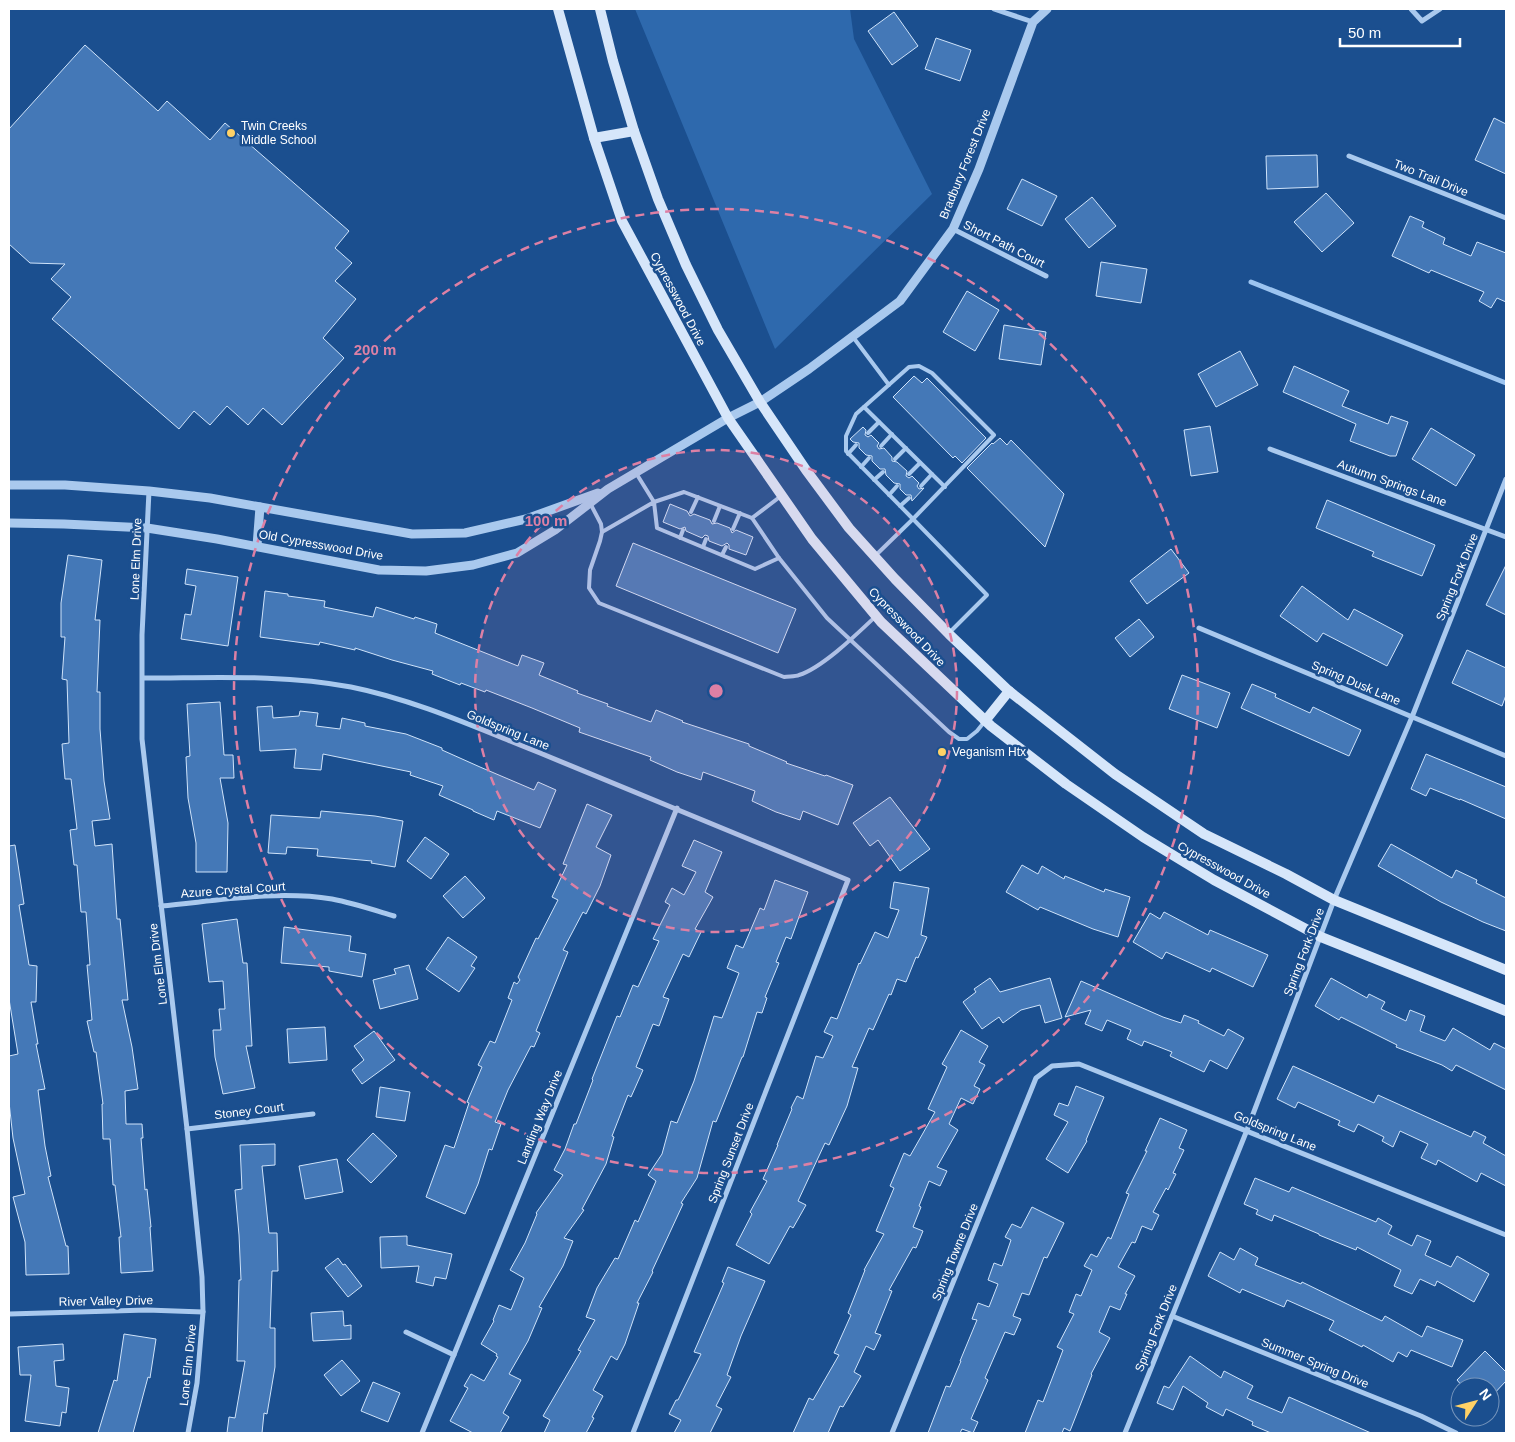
<svg xmlns="http://www.w3.org/2000/svg" width="1515" height="1442" font-family="Helvetica,sans-serif">
	<rect width="100%" height="100%" fill="#1b4f8f"/>
	<polygon fill="#2e69ad" points="635,9 850,9 854,39 932,194 775,349"/>
	<g fill="none" stroke-linecap="round" stroke-linejoin="round">
		<polyline stroke="#9cc4f0" stroke-width="5" points="1251,282 1506,383"/>
	</g>
	<g fill="#4478b7" stroke="#cfe3fa">
		<polygon points="894,12 918,46 892,65 868,31"/>
		<polygon points="936,38 971,50 960,81 925,69"/>
		<polygon points="85,45 158,111 167,101 210,140 225,123 349,231 335,248 352,263 335,281 356,299 323,338 344,358 282,425 263,408 248,425 227,406 210,425 194,411 179,429 52,319 71,297 51,279 65,264 30,263 9,244 9,129"/>
		<polygon points="1494,118 1506,124 1506,174 1475,160"/>
		<polygon points="1317,155 1318,187 1267,189 1266,156"/>
		<polygon points="1022,179 1057,196 1042,226 1007,209"/>
		<polygon points="1326,193 1354,223 1322,252 1294,222"/>
		<polygon points="1092,197 1116,226 1089,248 1065,219"/>
		<polygon points="1410,216 1424,222 1422,227 1445,238 1443,244 1471,256 1477,242 1506,253 1506,302 1497,298 1491,308 1479,301 1484,292 1431,270 1429,273 1392,256"/>
		<polygon points="1101,262 1147,269 1141,303 1096,296"/>
		<polygon points="967,291 999,310 975,351 943,332"/>
		<polygon points="1004,325 1046,332 1041,365 999,359"/>
		<polygon points="1240,351 1258,385 1216,407 1198,374"/>
		<polygon points="1294,366 1349,391 1342,406 1388,424 1391,416 1408,422 1396,456 1390,456 1350,441 1356,424 1283,392"/>
		<polygon points="914,376 922,383 927,378 986,438 962,463 955,456 953,458 893,397"/>
		<polygon points="1210,426 1218,472 1191,476 1184,430"/>
		<polygon points="863,427 866,430 865,435 868,437 871,435 879,443 877,446 879,449 884,448 892,457 892,461 897,462 907,471 906,476 909,478 912,476 919,483 917,486 919,489 924,488 912,501 911,495 906,495 900,489 900,484 894,483 886,475 885,469 880,469 872,461 872,456 866,455 859,448 859,443 853,442 850,439"/>
		<polygon points="1431,428 1475,455 1456,486 1412,459"/>
		<polygon points="1000,438 1007,445 1011,440 1064,494 1045,547 967,468 992,443 993,444"/>
		<polygon points="1327,500 1435,545 1422,576 1372,556 1374,552 1316,528"/>
		<polygon points="670,504 687,511 690,516 694,514 710,520 712,524 717,523 730,528 732,533 736,530 753,537 746,555 729,549 729,545 727,543 722,546 709,541 708,536 705,535 702,538 686,531 685,527 680,529 663,522"/>
		<polygon points="633,543 796,609 778,653 616,586"/>
		<polygon points="1171,549 1189,573 1147,604 1130,581"/>
		<polygon points="68,555 102,560 95,620 100,620 97,692 100,692 100,729 104,781 110,819 92,821 95,846 112,844 117,919 120,919 128,1000 122,1000 132,1047 138,1089 125,1091 126,1124 142,1124 143,1138 141,1138 145,1190 147,1189 151,1227 150,1227 153,1271 121,1273 119,1237 121,1237 115,1185 113,1185 110,1139 103,1139 102,1104 103,1104 96,1052 94,1052 87,1021 92,1020 87,965 90,965 86,912 81,912 77,865 74,865 70,830 77,829 71,779 65,779 62,744 69,743 67,680 62,679 65,637 61,637 61,603"/>
		<polygon points="1506,565 1506,615 1486,605"/>
		<polygon points="187,569 238,577 228,646 181,639 185,614 191,615 196,586 185,584"/>
		<polygon points="1302,586 1348,620 1354,609 1403,635 1387,666 1323,633 1317,642 1280,616"/>
		<polygon points="265,591 288,594 288,596 325,601 324,607 373,617 376,607 414,619 415,617 437,624 435,633 518,666 522,655 544,663 539,675 578,691 577,693 608,704 607,706 651,722 656,710 683,721 682,722 749,744 749,746 787,762 786,763 825,776 826,775 853,785 838,825 803,811 800,820 776,812 752,801 755,791 703,772 701,780 677,772 650,760 651,757 579,732 580,728 532,708 486,690 485,692 461,683 460,685 432,674 433,671 392,660 355,648 355,650 320,642 319,645 260,637"/>
		<polygon points="1139,619 1154,637 1130,657 1115,638"/>
		<polygon points="1467,650 1506,668 1506,695 1502,706 1452,683"/>
		<polygon points="1182,675 1230,693 1217,728 1169,709"/>
		<polygon points="1252,684 1276,694 1275,697 1310,713 1313,707 1361,730 1349,756 1241,708"/>
		<polygon points="220,702 224,755 233,755 234,778 220,778 228,823 227,872 196,872 196,843 188,798 186,757 190,756 187,704"/>
		<polygon points="272,706 273,718 299,716 300,711 318,713 316,726 340,729 342,718 365,723 365,726 406,734 442,748 442,750 480,767 534,790 538,782 556,790 540,828 497,811 494,820 473,811 473,810 439,795 443,786 410,775 411,772 323,754 321,770 294,768 296,749 260,751 257,707"/>
		<polygon points="1426,754 1506,787 1506,819 1460,799 1460,800 1430,788 1426,796 1411,789"/>
		<polygon points="890,797 930,849 900,871 878,840 870,846 853,823"/>
		<polygon points="587,804 612,815 596,847 611,855 600,886 586,914 583,912 563,950 568,952 536,1031 540,1033 534,1047 531,1046 508,1090 495,1122 501,1124 492,1150 489,1149 478,1184 465,1214 426,1197 445,1145 454,1148 469,1103 467,1102 482,1067 478,1065 490,1041 495,1043 512,1000 508,998 514,982 517,984 520,980 518,977 536,938 538,939 558,900 552,897 567,865 563,864"/>
		<polygon points="321,811 375,816 403,821 395,867 371,863 372,861 317,856 318,849 287,847 286,854 268,853 271,815 320,818"/>
		<polygon points="425,837 449,854 431,879 407,861"/>
		<polygon points="694,840 722,852 705,892 713,897 695,929 701,932 689,957 683,954 663,997 669,999 659,1026 653,1024 636,1067 643,1070 631,1097 628,1095 612,1136 614,1137 606,1164 582,1209 584,1210 564,1238 573,1241 563,1266 539,1307 542,1308 528,1341 509,1374 521,1380 503,1413 509,1417 500,1433 473,1433 450,1421 468,1388 464,1386 471,1374 484,1381 498,1357 496,1356 497,1354 481,1344 494,1321 493,1320 499,1305 511,1310 524,1278 510,1270 525,1243 537,1214 536,1213 563,1175 554,1170 565,1149 574,1124 576,1124 593,1080 592,1079 617,1016 620,1017 633,985 638,987 659,941 653,939 670,905 665,902 672,888 684,895 696,872 682,866"/>
		<polygon points="1391,844 1452,878 1456,870 1477,880 1476,883 1506,898 1506,931 1483,922 1441,902 1378,866"/>
		<polygon points="15,845 24,904 19,905 29,965 37,966 36,1002 31,1002 38,1044 36,1044 45,1089 38,1090 45,1146 51,1176 48,1177 66,1246 68,1246 69,1274 26,1275 25,1242 13,1197 25,1194 13,1138 9,1102 9,1056 18,1054 9,999 9,846"/>
		<polygon points="1022,865 1038,874 1042,866 1064,879 1065,876 1104,892 1105,889 1130,897 1118,937 1093,929 1040,907 1038,910 1006,892"/>
		<polygon points="465,876 485,898 463,918 443,896"/>
		<polygon points="775,880 808,892 791,939 786,937 776,962 779,963 765,997 767,998 762,1013 757,1012 743,1057 742,1057 716,1122 713,1121 697,1178 681,1203 683,1204 652,1271 653,1272 637,1303 639,1303 625,1344 617,1360 611,1356 593,1390 603,1396 592,1417 594,1418 586,1433 544,1433 550,1420 543,1416 581,1351 578,1350 595,1320 586,1317 597,1288 615,1258 618,1259 635,1220 638,1222 656,1181 648,1175 662,1154 671,1121 677,1123 694,1081 714,1016 722,1018 739,973 727,968 736,945 743,948 760,908 764,910"/>
		<polygon points="894,882 929,888 921,935 927,937 918,958 916,957 906,982 897,979 891,995 889,994 873,1030 869,1028 852,1067 858,1068 847,1106 829,1145 825,1143 798,1201 806,1205 793,1228 790,1226 769,1264 736,1245 752,1214 750,1212 767,1181 763,1179 778,1145 777,1145 792,1109 791,1108 797,1096 803,1099 816,1056 823,1058 833,1036 824,1032 831,1017 837,1019 859,963 860,964 875,932 888,938 899,910 890,908"/>
		<polygon points="1164,912 1208,935 1210,930 1268,955 1253,987 1212,968 1210,972 1166,952 1162,959 1133,942 1150,913 1160,919"/>
		<polygon points="237,919 243,963 247,963 252,1046 246,1046 255,1088 223,1094 215,1057 213,1030 221,1030 219,1009 225,1009 223,981 209,982 202,924"/>
		<polygon points="284,927 351,936 349,951 366,954 362,977 329,971 329,967 281,963"/>
		<polygon points="448,937 477,957 471,966 475,968 459,992 426,969"/>
		<polygon points="409,965 418,999 380,1009 373,980 396,974 394,969"/>
		<polygon points="990,978 1000,992 1050,978 1062,1018 1045,1023 1040,1005 1021,1010 1003,1023 999,1017 982,1029 963,1002 976,992 974,989"/>
		<polygon points="1331,978 1367,998 1369,994 1385,1002 1381,1009 1406,1021 1410,1010 1425,1016 1420,1031 1445,1041 1453,1028 1490,1050 1494,1043 1506,1049 1506,1090 1456,1065 1452,1071 1442,1065 1396,1047 1397,1045 1341,1017 1339,1020 1315,1006"/>
		<polygon points="1081,981 1163,1017 1181,1023 1184,1015 1199,1021 1198,1023 1224,1036 1228,1029 1244,1038 1227,1069 1210,1060 1204,1072 1170,1056 1172,1052 1144,1041 1142,1046 1127,1039 1131,1030 1107,1020 1102,1031 1085,1024 1091,1010 1065,1017"/>
		<polygon points="325,1027 327,1060 289,1063 287,1029"/>
		<polygon points="961,1030 988,1046 979,1062 985,1065 974,1086 980,1089 973,1104 961,1098 949,1124 958,1130 937,1167 947,1171 940,1186 929,1181 919,1206 921,1207 913,1227 923,1231 916,1248 913,1247 889,1290 892,1291 875,1333 881,1335 874,1350 866,1346 854,1372 861,1376 843,1407 840,1406 828,1433 793,1433 809,1398 813,1400 839,1355 834,1353 851,1315 848,1313 865,1270 864,1270 884,1234 876,1231 894,1188 890,1186 904,1153 910,1156 935,1112 928,1109 947,1067 942,1064"/>
		<polygon points="374,1031 395,1060 362,1084 352,1070 364,1060 354,1046"/>
		<polygon points="1293,1066 1374,1103 1378,1095 1471,1137 1474,1131 1486,1137 1483,1143 1506,1156 1506,1186 1481,1173 1477,1182 1438,1160 1436,1165 1421,1158 1428,1144 1400,1131 1393,1147 1382,1141 1384,1137 1358,1124 1354,1132 1338,1125 1340,1121 1298,1102 1295,1108 1277,1099"/>
		<polygon points="1076,1086 1104,1097 1086,1140 1087,1141 1068,1173 1046,1159 1068,1122 1054,1115 1059,1103 1068,1106"/>
		<polygon points="380,1087 410,1092 405,1121 376,1117"/>
		<polygon points="1160,1118 1187,1130 1179,1148 1184,1150 1173,1173 1176,1174 1168,1190 1166,1188 1153,1212 1159,1215 1152,1230 1142,1226 1135,1243 1132,1242 1118,1267 1135,1276 1125,1294 1127,1294 1120,1310 1110,1306 1099,1332 1110,1338 1091,1374 1092,1375 1070,1431 1064,1428 1062,1433 1025,1433 1038,1400 1043,1402 1063,1350 1057,1347 1074,1314 1069,1312 1076,1294 1081,1296 1092,1270 1084,1266 1091,1254 1097,1257 1108,1237 1111,1239 1129,1194 1126,1193 1147,1151 1145,1151"/>
		<polygon points="373,1133 397,1156 371,1183 347,1160"/>
		<polygon points="275,1144 275,1165 262,1166 269,1233 277,1233 278,1271 272,1271 270,1328 275,1328 275,1367 267,1414 264,1413 262,1433 227,1433 229,1417 235,1418 245,1361 237,1361 239,1280 241,1280 239,1235 235,1190 242,1189 240,1145"/>
		<polygon points="337,1159 343,1192 305,1199 299,1166"/>
		<polygon points="1255,1178 1289,1192 1292,1187 1376,1222 1378,1218 1392,1226 1388,1234 1412,1246 1417,1235 1431,1241 1425,1255 1451,1267 1457,1256 1489,1274 1474,1302 1437,1281 1435,1286 1420,1279 1412,1294 1394,1286 1401,1270 1357,1247 1356,1250 1319,1235 1319,1234 1274,1215 1272,1221 1256,1214 1258,1210 1244,1204"/>
		<polygon points="1032,1207 1064,1223 1047,1258 1044,1257 1029,1295 1022,1293 1013,1316 1021,1319 1014,1335 1005,1332 985,1378 988,1380 971,1419 978,1422 973,1433 962,1429 960,1433 928,1433 946,1386 950,1387 961,1361 960,1361 977,1320 972,1319 978,1303 989,1307 998,1284 988,1280 994,1263 1002,1266 1011,1240 1005,1237 1012,1224 1021,1228"/>
		<polygon points="407,1236 407,1245 452,1254 446,1279 435,1277 433,1286 416,1282 419,1266 381,1268 380,1237"/>
		<polygon points="1240,1248 1258,1258 1255,1265 1301,1284 1302,1282 1382,1321 1385,1316 1422,1337 1427,1326 1463,1340 1452,1367 1411,1350 1407,1357 1398,1352 1393,1362 1363,1345 1362,1347 1329,1330 1334,1321 1287,1300 1284,1307 1242,1289 1240,1293 1208,1276 1220,1252 1234,1260"/>
		<polygon points="338,1258 343,1265 345,1264 362,1286 348,1297 325,1268"/>
		<polygon points="728,1267 765,1281 741,1336 727,1375 731,1377 716,1406 722,1409 710,1433 674,1433 681,1420 669,1414 676,1400 678,1400 701,1354 694,1352 724,1283 722,1282"/>
		<polygon points="343,1311 344,1326 351,1325 351,1339 313,1341 311,1313"/>
		<polygon points="124,1334 156,1339 150,1378 148,1377 133,1433 98,1433 114,1380 117,1381"/>
		<polygon points="63,1344 64,1360 54,1361 56,1386 69,1388 66,1413 62,1412 60,1426 25,1421 31,1375 20,1375 18,1347"/>
		<polygon points="1485,1351 1506,1372 1506,1381 1490,1398 1490,1387 1463,1387 1457,1380"/>
		<polygon points="1190,1356 1221,1378 1224,1371 1253,1386 1247,1398 1282,1413 1289,1397 1371,1433 1271,1433 1252,1425 1253,1422 1226,1409 1223,1416 1206,1407 1208,1403 1183,1386 1173,1410 1157,1403 1164,1386 1169,1388"/>
		<polygon points="342,1360 360,1381 341,1396 324,1375"/>
		<polygon points="373,1382 400,1393 388,1422 361,1411"/>
	</g>
	<g fill="none" stroke-linecap="round" stroke-linejoin="round">
		<g stroke="#a9c9ee" stroke-width="4">
			<polyline points="853,337 889,385"/>
			<polygon points="919,366 932,373 994,435 913,519 846,451 846,436 856,414 909,367"/>
			<polyline points="864,407 945,487"/>
			<polyline points="868,433 879,422"/>
			<polyline points="881,446 892,434"/>
			<polyline points="848,454 856,445"/>
			<polyline points="895,459 906,448"/>
			<polyline points="861,467 869,458"/>
			<polyline points="636,473 654,502 684,492 752,518 781,496"/>
			<polyline points="909,474 920,463"/>
			<polyline points="874,480 883,472"/>
			<polyline points="921,486 932,474"/>
			<polyline points="889,495 897,486"/>
			<path d="M590,503L601,524L602,532L600,541L590,570L589,588L599,603L784,677C789,676 795,677 799,675C822,668 857,634 875,617"/>
			<polyline points="900,506 909,498"/>
			<polyline points="691,512 698,497"/>
			<polyline points="752,518 779,558 827,618 949,732 959,739 967,739 977,731 985,721"/>
			<polyline points="714,521 720,506"/>
			<polyline points="733,529 740,513"/>
			<polyline points="602,532 654,502 657,528 755,569 779,558"/>
			<polyline points="680,538 683,530"/>
			<polyline points="703,547 706,539"/>
			<polyline points="722,555 726,547"/>
			<polyline points="876,555 913,519 987,595 950,632"/>
		</g>
		<g stroke="#a9c9ee" stroke-width="5">
			<polyline points="994,9 1033,22"/>
			<polyline points="1411,9 1422,21 1440,9"/>
			<polyline points="1349,156 1506,218"/>
			<polyline points="953,229 1046,276"/>
			<polyline points="1270,449 1506,537"/>
			<polyline points="149,491 142,635 142,739 187,1129 202,1277 203,1312 197,1383 188,1433"/>
			<polyline points="1199,628 1506,756"/>
			<path d="M143,678C213,678 282,674 351,687C416,700 479,729 540,753C643,795 746,837 848,880L633,1433"/>
			<path d="M161,906C216,901 276,890 332,899C353,903 374,910 394,916"/>
			<polyline points="187,1129 313,1114"/>
			<polyline points="9,1314 147,1310 203,1312"/>
			<polyline points="1172,1316 1421,1416 1456,1433"/>
			<polyline points="406,1332 454,1355"/>
			<polyline points="422,1433 677,808"/>
			<polyline points="892,1433 1036,1078 1052,1066 1079,1064 1506,1235"/>
			<polyline points="1125,1433 1247,1130 1334,900 1412,717 1506,479"/>
		</g>
		<g stroke="#a9c9ee" stroke-width="9">
			<polyline points="9,485 65,485 149,491 210,498 412,534 465,533 526,519 598,493"/>
			<polyline points="9,523 64,524 147,528 217,539 379,570 426,571 473,565 517,553 555,530 608,489 728,418 760,402 809,369 900,301 953,229 979,169 1033,22 1047,9"/>
			<polyline points="257,546 260,507"/>
		</g>
		<g stroke="#d6e6fa" stroke-width="10">
			<polyline points="558,9 594,138 622,221 728,418 812,539 881,622 991,726 1066,784 1143,837 1214,880 1321,937 1506,1011"/>
			<polyline points="600,9 613,61 634,131 658,199 686,265 718,330 760,402 806,470 849,528 895,579 949,634 1009,691 1115,774 1204,834 1286,874 1334,900 1506,970"/>
			<polyline points="594,138 634,131"/>
			<polyline points="985,721 1009,691"/>
		</g>
	</g>
	<circle cx="716" cy="691" r="241" fill="#dd80a5" fill-opacity=".12"/>
	<g fill="none" stroke="#dd80a5" stroke-width="2.5" stroke-dasharray="9 6">
		<circle cx="716" cy="691" r="241"/>
		<circle cx="716" cy="691" r="482"/>
	</g>
	<g fill="#ffd166" stroke="#1b4f8f" stroke-width="2">
		<circle cx="231" cy="133" r="5"/>
		<circle cx="942" cy="752" r="5"/>
	</g>
	<g text-anchor="middle" stroke-width="5" stroke-linejoin="round" paint-order="stroke">
		<g font-size="12" fill="#fff" stroke="#1b4f8f" text-anchor="start">
			<text x="241" y="130">Twin Creeks<tspan x="241" dy="14">Middle School</tspan></text>
			<text x="952" y="756">Veganism Htx</text>
		</g>
		<g font-size="12" fill="#fff" stroke="#1b4f8f">
			<text transform="translate(965 164) rotate(-68)" y="4">Bradbury Forest Drive</text>
			<text transform="translate(1431 178) rotate(22)" y="4">Two Trail Drive</text>
			<text transform="translate(1004 244) rotate(27)" y="4">Short Path Court</text>
			<text transform="translate(678 299) rotate(62)" y="4">Cypresswood Drive</text>
			<text transform="translate(1392 483) rotate(20)" y="4">Autumn Springs Lane</text>
			<text transform="translate(321 545) rotate(10)" y="4">Old Cypresswood Drive</text>
			<text transform="translate(136 559) rotate(-88)" y="4">Lone Elm Drive</text>
			<text transform="translate(1457 577) rotate(-68)" y="4">Spring Fork Drive</text>
			<text transform="translate(907 627) rotate(46)" y="4">Cypresswood Drive</text>
			<text transform="translate(1356 683) rotate(23)" y="4">Spring Dusk Lane</text>
			<text transform="translate(508 730) rotate(22)" y="4">Goldspring Lane</text>
			<text transform="translate(1224 870) rotate(29)" y="4">Cypresswood Drive</text>
			<text transform="translate(233 890) rotate(-4)" y="4">Azure Crystal Court</text>
			<text transform="translate(1304 952) rotate(-69)" y="4">Spring Fork Drive</text>
			<text transform="translate(158 964) rotate(-97)" y="4">Lone Elm Drive</text>
			<text transform="translate(249 1111) rotate(-7)" y="4">Stoney Court</text>
			<text transform="translate(540 1117) rotate(-68)" y="4">Landing Way Drive</text>
			<text transform="translate(1275 1131) rotate(22)" y="4">Goldspring Lane</text>
			<text transform="translate(731 1153) rotate(-69)" y="4">Spring Sunset Drive</text>
			<text transform="translate(955 1252) rotate(-68)" y="4">Spring Towne Drive</text>
			<text transform="translate(106 1301) rotate(-1)" y="4">River Valley Drive</text>
			<text transform="translate(1156 1328) rotate(-68)" y="4">Spring Fork Drive</text>
			<text transform="translate(1315 1363) rotate(22)" y="4">Summer Spring Drive</text>
			<text transform="translate(188 1365) rotate(-84)" y="4">Lone Elm Drive</text>
		</g>
	</g>
	<circle cx="716" cy="691" r="8" fill="#dd80a5" stroke="#1b4f8f" stroke-width="2.5"/>
	<g font-size="15" text-anchor="middle" font-weight="bold" fill="#dd80a5" stroke="#1b4f8f" stroke-width="5" stroke-linejoin="round" paint-order="stroke">
		<text x="375" y="355">200 m</text>
		<text x="546" y="526">100 m</text>
	</g>
	<rect width="1515" height="1442" fill="none" stroke="#ffffff" stroke-width="20"/>
	<g transform="translate(1475 1402) rotate(54)"><circle r="24" fill="#1b4f8f" stroke="#7695bc"/>
	<path d="M0-4L9 19L0 12L-9 19Z" fill="#ffd166"/>
	<text y="-8" font-size="14" font-weight="bold" text-anchor="middle" fill="#ffffff">N</text>
	</g>
	<path d="M1340 38v8h120v-8" fill="none" stroke="#ffffff" stroke-width="2.5"/>
	<text x="1348" y="38" font-size="15" fill="#ffffff" stroke="#1b4f8f" stroke-width="4" paint-order="stroke">50 m</text>
</svg>
